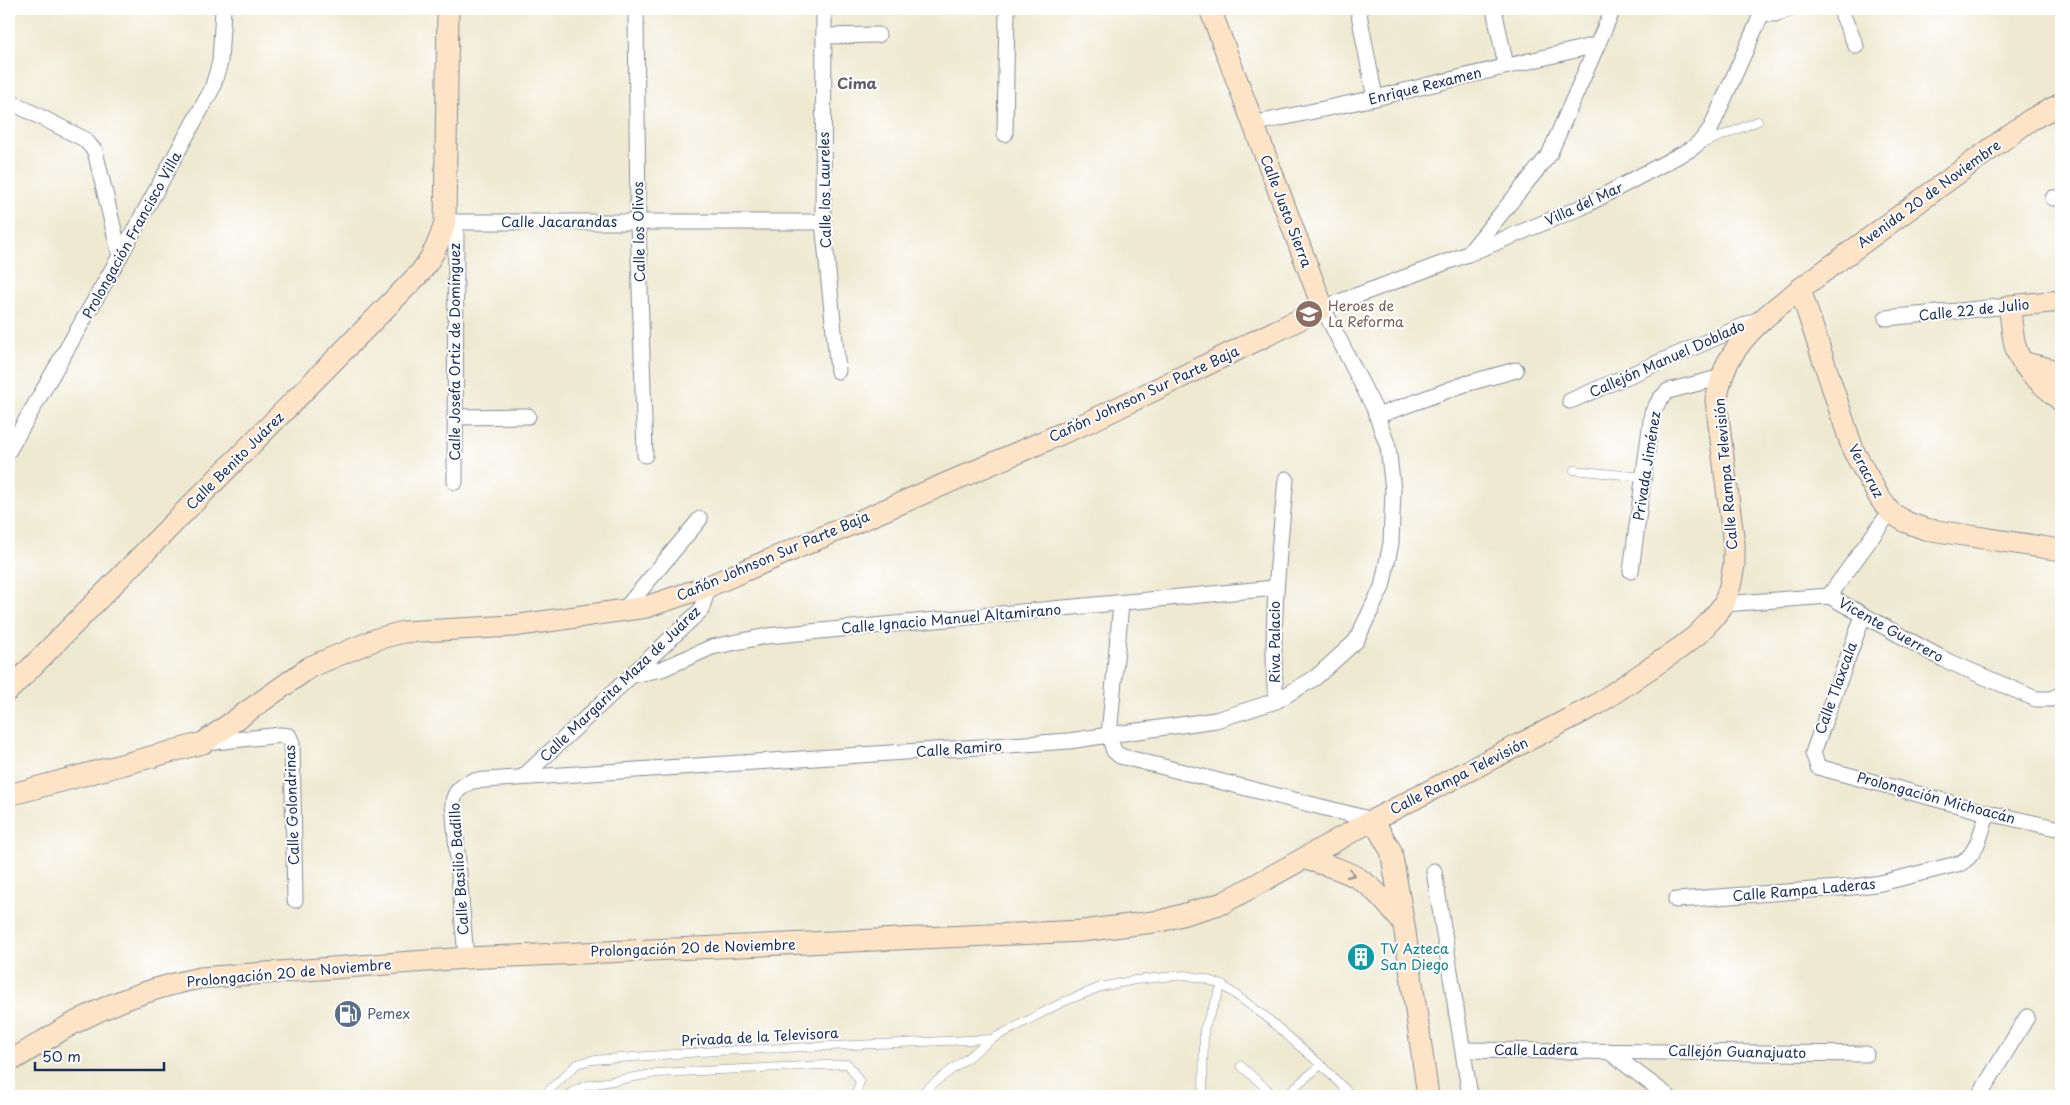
<svg xmlns="http://www.w3.org/2000/svg" width="2070" height="1105" font-family="'Playpen Sans',sans-serif">
	<rect width="100%" height="100%" fill="#fff"/>
	<filter id="ink" filterUnits="userSpaceOnUse"><feTurbulence type="fractalNoise" baseFrequency=".02" numOctaves="2"/><feDisplacementMap in="SourceGraphic" scale="10" xChannelSelector="R" yChannelSelector="G"/><feConvolveMatrix kernelMatrix="1 2 1 2 8 2 1 2 1" color-interpolation-filters="sRGB"/></filter>
	<filter id="wash" filterUnits="userSpaceOnUse"><feTurbulence type="fractalNoise" baseFrequency=".0096" numOctaves="4" result="noise"/><feDisplacementMap in="SourceGraphic" scale="20" xChannelSelector="R" yChannelSelector="G"/><feGaussianBlur stdDeviation="1.12" result="paint"/><feColorMatrix in="noise" values="0 0 0 0 0 0 0 0 0 0 0 0 0 0 0 0 0 1.4 0 .05"/><feComposite in="paint" operator="in"/></filter>
	<g filter="url(#wash)">
		<rect width="100%" height="100%" fill="#eee9d0"/>
	</g>
	<g filter="url(#ink)">
		<g fill="none" stroke-linecap="round" stroke-linejoin="round">
			<defs>
				<g id="lane">
					<polyline points="1702,144 1758,121"/>
					<polyline points="1574,470 1643,477"/>
					<polyline points="1241,1066 1275,1096"/>
					<polyline points="543,1096 577,1064 592,1060 716,1051 992,1039"/>
					<polyline points="566,1096 584,1086 657,1073 848,1064 860,1082 855,1096"/>
					<polyline points="917,1096 992,1039 1063,1002 1101,987 1135,980 1185,975 1206,979 1222,985 1265,1016 1321,1065 1352,1096"/>
					<polyline points="1203,1096 1204,1029 1222,985"/>
					<polyline points="1284,1096 1321,1065"/>
				</g>
				<g id="street">
					<polyline points="636,9 638,222 645,455"/>
					<polyline points="824,9 823,222 838,371"/>
					<polyline points="1358,9 1375,98"/>
					<polyline points="1494,9 1506,66"/>
					<polyline points="1840,9 1856,46"/>
					<polyline points="1762,13 1775,14 1788,9"/>
					<polyline points="824,36 878,35"/>
					<polyline points="9,101 84,139 95,151 120,256"/>
					<polyline points="1253,124 1375,98 1596,45"/>
					<polyline points="1005,134 1007,9"/>
					<polyline points="2053,198 2061,198"/>
					<polyline points="445,222 823,222"/>
					<polyline points="1469,253 1549,155 1613,9"/>
					<polyline points="1886,318 2009,306"/>
					<polyline points="1570,401 1759,319"/>
					<polyline points="1377,416 1465,384 1516,370"/>
					<polyline points="455,417 528,416"/>
					<polyline points="9,450 120,256 212,89 220,62 223,9"/>
					<path d="M1286,479C1279,553 1270,627 1276,701L1315,678L1356,641L1382,587L1391,543L1393,490L1388,447L1374,408L1323,308L1468,254L1582,207L1691,149L1702,140L1711,128L1762,13"/>
					<polyline points="455,482 456,222"/>
					<polyline points="1631,571 1652,413 1660,399 1668,391 1722,377"/>
					<polyline points="1829,596 1890,512"/>
					<polyline points="1121,604 1109,735 1216,720 1276,701"/>
					<polyline points="1724,604 1829,596 1943,659 2036,699 2051,699 2061,694"/>
					<polyline points="624,610 700,519"/>
					<polyline points="1863,616 1813,753 1818,767 1988,813 2061,829"/>
					<polyline points="633,675 662,669 712,647 767,636 1275,588"/>
					<polyline points="204,743 281,735 289,736 292,743 295,900"/>
					<polyline points="523,777 701,610 709,586"/>
					<polyline points="1434,871 1470,1096"/>
					<path d="M1676,900L1853,887L1881,883L1961,863C1978,854 1981,830 1988,813"/>
					<path d="M466,958L453,803C454,791 462,786 472,781L1069,741L1109,735L1114,751L1120,756L1373,820"/>
					<polyline points="1463,1050 1866,1054"/>
					<polyline points="1608,1051 1668,1096"/>
					<polyline points="1979,1096 2027,1017"/>
				</g>
				<g id="secondary">
					<polyline points="1800,289 1853,450 1879,497 1890,512 1906,522 1925,529 2061,550"/>
					<path d="M2061,301L2009,306C2012,321 2012,339 2017,352C2025,372 2046,387 2061,401"/>
					<polyline points="2022,362 2061,372"/>
					<path d="M9,690L420,273C433,257 440,242 445,222L448,9"/>
					<polyline points="9,795 203,743 310,667 377,639 403,632 513,626 646,607 709,586 1093,420 1323,308 1210,9"/>
					<polyline points="1373,820 1391,851 1404,925 1428,1096"/>
					<path d="M1305,859C1358,874 1367,878 1402,922"/>
					<path d="M9,1062C35,1047 60,1029 88,1016C123,998 161,986 200,978L466,958L1082,931L1161,921L1223,903L1373,820L1596,705L1680,648L1698,634L1712,619L1724,604L1730,586L1734,565V545L1716,400C1719,387 1722,374 1728,362C1745,331 1773,310 1800,289L2030,120L2061,104"/>
				</g>
			</defs>
			<use href="#lane" stroke="#848c97" stroke-width="9"/>
			<use href="#street" stroke="#848c97" stroke-width="17"/>
			<use href="#secondary" stroke="#848c97" stroke-width="23"/>
			<use href="#lane" stroke="#fff" stroke-width="8"/>
			<use href="#street" stroke="#fff" stroke-width="15"/>
			<use href="#secondary" stroke="#fee4c6" stroke-width="21"/>
		</g>
		<defs><path id="oneway-chevron" d="M-2-3.5L2.5 0L-2 3.5" fill="none" stroke-width="1.6" stroke-linecap="round" stroke-linejoin="round" transform="scale(1.25)"/></defs>
		<use stroke="#8c8a92" href="#oneway-chevron" transform="translate(1351 874) rotate(24)"/>
	</g>
	<defs>
		<symbol id="school-disc" viewBox="-11 -11 22 22"><circle r="9.5" fill="#8d6e63" stroke="#fff"/><path d="M0-5L7-2L0 1L-7-2ZM-4 1L0 2.5L4 1V4Q0 6-4 4Z" fill="#fff"/></symbol>
		<symbol id="building-disc" viewBox="-11 -11 22 22"><circle r="9.5" fill="#0f9aa8" stroke="#fff"/><path d="M-4-6H4V6H1V3H-1V6H-4ZM-2.5-4.3h1.7v1.8h-1.7ZM.8-4.3h1.7v1.8H.8ZM-2.5-1h1.7V.8h-1.7ZM.8-1h1.7V.8H.8Z" fill="#fff"/></symbol>
		<symbol id="fuel-disc" viewBox="-11 -11 22 22"><circle r="9.5" fill="#5c6f8a" stroke="#fff"/><path d="M-5.5-6h7V0h2V4h1.3V-2.5L3-4.5l.8-.8L6-3V5H2.5V1h-1V6h-7ZM-4.2-4.7v3.2H.2V-4.7Z" fill="#fff"/></symbol>
	</defs>
	<g fill-rule="evenodd">
		<use href="#school-disc" x="1293" y="298" width="32" height="32"/>
		<use href="#building-disc" x="1345" y="941" width="32" height="32"/>
		<use href="#fuel-disc" x="332" y="998" width="32" height="32"/>
	</g>
	<g text-anchor="middle" stroke-width="4" stroke-linejoin="round" paint-order="stroke">
		<g font-size="14" fill="#1b2f5e" stroke="#fff">
			<text transform="translate(1425 86) rotate(-14)" y="5">Enrique Rexamen</text>
			<text transform="translate(825 190) rotate(-91)" y="5">Calle los Laureles</text>
			<text transform="translate(1929 194) rotate(-36)" y="5">Avenida 20 de Noviembre</text>
			<text transform="translate(1584 204) rotate(-25)" y="5">Villa del Mar</text>
			<text transform="translate(1286 211) rotate(69)" y="5">Calle Justo Sierra</text>
			<text x="559" y="227">Calle Jacarandas</text>
			<text transform="translate(639 232) rotate(-91)" y="5">Calle los Olivos</text>
			<text transform="translate(132 235) rotate(-61)" y="5">Prolongación Francisco Villa</text>
			<text transform="translate(1974 310) rotate(-6)" y="5">Calle 22 de Julio</text>
			<text transform="translate(455 352) rotate(-90)" y="5">Calle Josefa Ortiz de Domínguez</text>
			<text transform="translate(1667 359) rotate(-24)" y="5">Callejón Manuel Doblado</text>
			<text transform="translate(1144 394) rotate(-25)" y="5">Cañón Johnson Sur Parte Baja</text>
			<text transform="translate(235 461) rotate(-45)" y="5">Calle Benito Juárez</text>
			<text transform="translate(1647 466) rotate(-81)" y="5">Privada Jiménez</text>
			<text transform="translate(1866 471) rotate(62)" y="5">Veracruz</text>
			<text transform="translate(1726 474) rotate(-95)" y="5">Calle Rampa Televisión</text>
			<text transform="translate(773 556) rotate(-23)" y="5">Cañón Johnson Sur Parte Baja</text>
			<text transform="translate(951 619) rotate(-5)" y="5">Calle Ignacio Manuel Altamirano</text>
			<text transform="translate(1891 630) rotate(29)" y="5">Vicente Guerrero</text>
			<text transform="translate(1275 642) rotate(-90)" y="5">Riva Palacio</text>
			<text transform="translate(620 684) rotate(-44)" y="5">Calle Margarita Maza de Juárez</text>
			<text transform="translate(1836 688) rotate(-70)" y="5">Calle Tlaxcala</text>
			<text transform="translate(959 749) rotate(-4)" y="5">Calle Ramiro</text>
			<text transform="translate(1459 776) rotate(-27)" y="5">Calle Rampa Televisión</text>
			<text transform="translate(1936 798) rotate(15)" y="5">Prolongación Michoacán</text>
			<text transform="translate(292 805) rotate(-92)" y="5">Calle Golondrinas</text>
			<text transform="translate(459 869) rotate(-94)" y="5">Calle Basilio Badillo</text>
			<text transform="translate(1804 890) rotate(-5)" y="5">Calle Rampa Laderas</text>
			<text transform="translate(693 948) rotate(-2)" y="5">Prolongación 20 de Noviembre</text>
			<text transform="translate(289 973) rotate(-5)" y="5">Prolongación 20 de Noviembre</text>
			<text transform="translate(760 1037) rotate(-3)" y="5">Privada de la Televisora</text>
			<text x="1536" y="1055">Calle Ladera</text>
			<text transform="translate(1737 1052) rotate(1)" y="5">Callejón Guanajuato</text>
		</g>
		<g font-size="14" fill="#785e54" stroke="#fff" text-anchor="start">
			<text x="1328" y="311">Heroes de<tspan x="1328" dy="16">La Reforma</tspan></text>
		</g>
		<g font-size="14" fill="#0d838f" stroke="#fff" text-anchor="start">
			<text x="1380" y="954">TV Azteca<tspan x="1380" dy="16">San Diego</tspan></text>
		</g>
		<g font-size="14" fill="#4e5e75" stroke="#fff" text-anchor="start">
			<text x="367" y="1019">Pemex</text>
		</g>
		<g font-size="15" font-weight="bold" fill="#5f5f6d" stroke="#fff">
			<text x="857" y="89">Cima</text>
		</g>
	</g>
	<rect width="2070" height="1105" fill="none" stroke="#fff" stroke-width="30"/>
	<path d="M35 1062v8h129v-8" fill="none" stroke="#1b2f5e" stroke-width="2.5"/>
	<text x="42" y="1062" font-size="15" fill="#1b2f5e" stroke="#ffffff" stroke-width="4" paint-order="stroke">50 m</text>
</svg>
